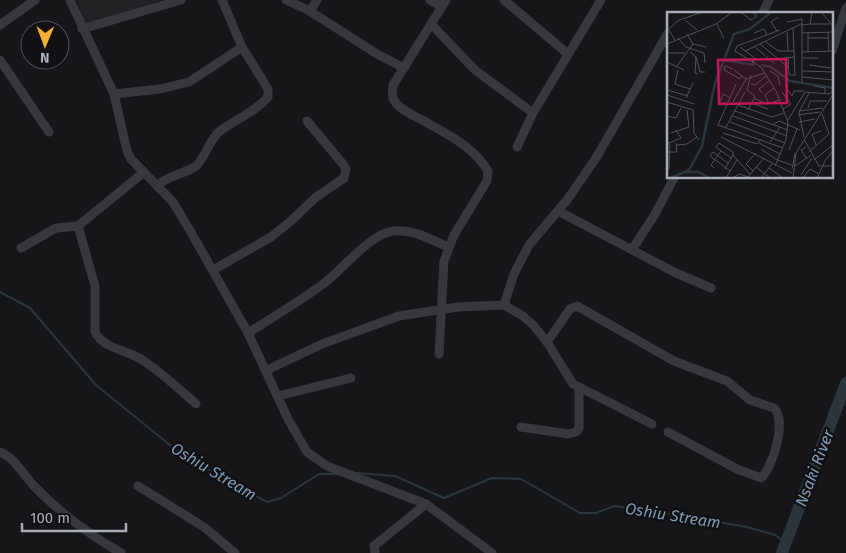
<svg xmlns="http://www.w3.org/2000/svg" width="846" height="553" font-family="'Fira Sans',sans-serif">
	<rect width="100%" height="100%" fill="#161618"/>
	<polygon fill="#222225" points="77,0 161,0 85,26"/>
	<g fill="none" stroke-linecap="round" stroke-linejoin="round">
		<g stroke="#2c353c" stroke-width="2">
			<polyline points="0,292 30,308 96,385 181,454 267,502 281,498 319,474 337,474"/>
			<polyline points="356,473 395,476 444,498 492,478 521,479 580,513 596,513 614,506 678,515 747,527 775,535 786,543"/>
		</g>
		<polyline stroke="#2c353c" stroke-width="12" points="782,553 846,383"/>
		<g stroke="#37383d" stroke-width="9">
			<polyline points="70,0 114,94 127,151 131,159 173,202 192,234 248,333 288,419 307,452 327,466 426,504 492,553"/>
			<polyline points="286,0 308,10 377,54 404,68"/>
			<polyline points="430,0 442,7"/>
			<polyline points="504,0 568,54"/>
			<polyline points="310,11 317,0"/>
			<polyline points="762,14 769,0"/>
			<polyline points="0,25 35,0"/>
			<polyline points="432,25 475,70 533,113"/>
			<polyline points="82,29 181,0"/>
			<polyline points="832,51 846,8"/>
			<polyline points="0,60 49,132"/>
			<polyline points="114,94 160,89 189,82 242,47"/>
			<polyline points="517,147 533,113 601,0"/>
			<path d="M158,185C169,175 185,174 196,166C206,157 208,141 220,131C236,119 255,112 268,97V89L242,47L222,0"/>
			<polyline points="558,211 676,273 711,288"/>
			<path d="M78,226L95,286V332C105,350 125,349 141,359C161,372 178,388 196,404"/>
			<polyline points="21,248 56,228 78,226 144,172"/>
			<polyline points="633,248 654,216 674,178"/>
			<polyline points="213,270 271,237 292,220 315,198 344,178 346,169 342,163 307,121"/>
			<polyline points="504,305 514,274 529,245 567,200 596,158 668,33"/>
			<path d="M248,333C273,317 299,302 323,284C341,271 370,234 393,231C413,229 430,239 448,247"/>
			<path d="M547,342L570,309L577,306L674,361L727,381L750,400L774,408C787,421 773,467 761,478L737,469L668,432"/>
			<path d="M439,354L444,261L454,235L487,181L488,171C474,147 446,133 422,120C413,115 399,110 394,100C391,96 393,90 393,85L446,0"/>
			<polyline points="267,370 322,344 399,316 458,307 504,305 523,316 533,325 547,342 573,384 652,424"/>
			<polyline points="278,396 351,378"/>
			<polyline points="521,427 568,434 576,432 579,428 579,389"/>
			<path d="M0,452C15,458 23,475 35,487C60,513 90,535 121,553"/>
			<polyline points="138,486 204,527 235,553"/>
			<polyline points="375,553 374,546 426,504"/>
		</g>
	</g>
	<g text-anchor="middle" stroke-width="5" stroke-linejoin="round" paint-order="stroke">
		<g font-size="16" font-style="italic" fill="#7f9bb3" stroke="#111113">
			<text transform="translate(814 468) rotate(-69)" y="6">Nsaki River</text>
			<text transform="translate(214 471) rotate(31)" y="6">Oshiu Stream</text>
			<text transform="translate(673 515) rotate(9)" y="6">Oshiu Stream</text>
		</g>
	</g>
	<g transform="translate(667 12)">
		<rect width="166" height="166" fill="#161618"/>
		<path fill="none" stroke="#2c353c" stroke-width="2.5" d="M56,48L88,53M94,53L104,55L123,69L167,76M19,160H31L43,166M4,166L22,158L35,134L48,71L67,22L83,17L103,1"/>
		<path fill="none" stroke="#505258" stroke-width="1" d="M75,1L84,8L90,4L86,1M155,1L167,15M18,8L30,18M120,10L135,7V70M50,12L57,27M143,12H163M134,13L143,12L145,1M0,15L8,28M2,17L12,8L33,1M110,19L104,10L111,5M120,20L121,39M141,20V40M161,20L162,39M87,21L97,17L100,23M134,21L167,20M20,22L26,32L39,35M11,26L19,35L37,41L38,51M141,26H161M99,30L111,39H127M0,32L49,12L64,1M93,32L121,55M73,35L89,47L85,51M88,35L108,52M78,39L134,12M23,40L29,45L33,60H38M135,40L167,39M0,41H18M29,45L28,61L31,62M121,46L122,63H128L126,16M135,46H151M110,47L128,45M0,50L17,58M142,53L164,56M10,54L26,32M66,57L58,54L57,58L73,67L75,64M11,58L8,72L23,77M67,58L79,67L98,61M103,59L111,64L113,73M135,59L167,60M135,65L167,68M69,72L51,113L116,136M84,72L88,73L99,64M147,74L158,76V82M120,77L125,84L127,79H137M0,78L21,84M115,80L124,92L116,97M95,81L92,77L102,69M0,83L27,92M19,86L26,71M87,86L100,92L113,88M0,90L26,98L27,121L32,128M66,90L79,67M84,91L101,97M52,92L56,82L62,85M102,92L98,83L107,76M71,93L105,105L117,101M141,96L143,89H160M81,98L88,84L80,78L84,63M68,99L121,118M132,99L156,96M131,103L153,100M0,104L9,106L14,96M66,104L120,124M121,108L138,80L162,82L167,78M63,110L118,131M132,110L148,107M107,112L112,109L133,118M59,115L78,80M4,121L22,115L20,98M56,121L90,132L94,127M54,125L125,161M137,125L132,100L142,81M138,129L152,154H167M103,130L113,115M92,131L113,142M0,132L14,126L9,118M10,133L20,132L30,125M149,133L145,122L154,119M94,137L110,148M122,138L130,117M0,140H10L9,131M142,140L162,122L155,102M66,143L83,162M139,146L134,138L139,135M110,148L125,153M147,148L167,132M61,151L46,140L43,144L63,159M108,154L119,128L121,110L109,79L94,55L68,39L70,34L113,18M128,154L144,143M89,155L103,166M47,156L44,153L54,139M102,156L116,166M2,157L3,132M58,157L66,143V140L52,131L49,135L64,146M125,157L128,141M86,159L79,152L89,141M134,163L145,146M59,166L70,148M65,166L73,162L81,165L97,146M94,166L105,152M126,166L129,141L167,81M136,166L143,157L152,162M150,166L159,147L167,138"/>
		<path fill="#c2185b" fill-opacity="0.15" stroke="#c2185b" stroke-width="2.5" d="M119,47L120,91L52,92L51,48Z"/>
		<rect width="166" height="166" fill="none" stroke="#a8adb8" stroke-width="2.5"/>
	</g>
	<g transform="translate(45 45) rotate(181)"><circle r="24" fill="#111113" stroke="#4d4f55"/>
	<path d="M0-4L9 19L0 12L-9 19Z" fill="#f2b134"/>
	<text y="-8" font-size="14" font-weight="bold" text-anchor="middle" fill="#a8adb8">N</text>
	</g>
	<path d="M22 523v8h104v-8" fill="none" stroke="#a8adb8" stroke-width="2.5"/>
	<text x="30" y="523" font-size="15" fill="#a8adb8" stroke="#111113" stroke-width="4" paint-order="stroke">100 m</text>
</svg>
